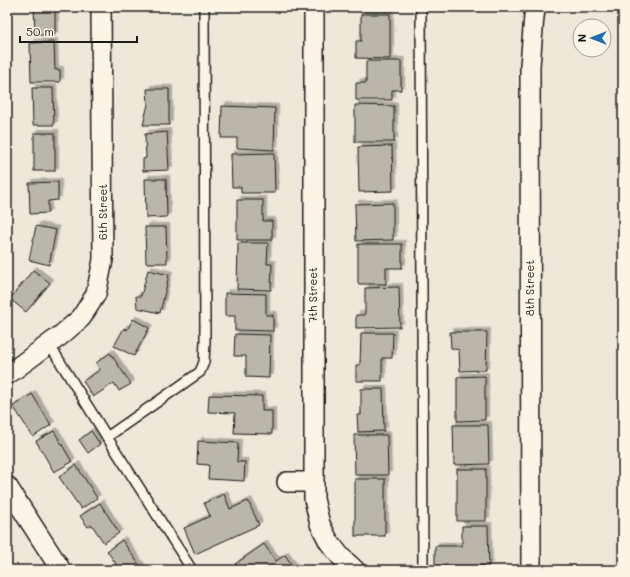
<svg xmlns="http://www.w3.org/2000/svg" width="630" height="577" font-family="Mali,sans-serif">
	<defs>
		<filter id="shadow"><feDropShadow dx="3.5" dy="-3.5" stdDeviation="0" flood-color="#0004"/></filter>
	</defs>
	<rect width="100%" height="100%" fill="#eee8d9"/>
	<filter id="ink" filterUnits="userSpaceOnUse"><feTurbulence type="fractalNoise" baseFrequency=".025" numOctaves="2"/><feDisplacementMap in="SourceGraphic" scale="8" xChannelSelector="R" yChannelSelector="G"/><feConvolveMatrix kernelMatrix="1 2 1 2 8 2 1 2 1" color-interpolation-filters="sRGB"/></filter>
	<g filter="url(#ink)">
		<g fill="#bab6aa" stroke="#1c1c1c" filter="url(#shadow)">
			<polygon points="34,7 55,7 55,35 35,35"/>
			<polygon points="361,14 390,14 390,59 356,58 356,41 361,41"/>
			<polygon points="54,42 55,70 60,70 60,82 31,82 30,43"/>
			<polygon points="366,61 401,61 401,90 392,90 392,100 356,100 356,83 366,83"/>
			<polygon points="32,88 53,88 54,125 33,125"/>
			<polygon points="147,89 169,89 169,125 143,125 148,104"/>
			<polygon points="355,105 394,106 394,142 355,142"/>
			<polygon points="222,106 275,108 274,150 237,148 237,138 221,138"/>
			<polygon points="167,132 169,170 143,171 143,159 146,158 145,134"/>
			<rect x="34" y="133" width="21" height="38"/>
			<polygon points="392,146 393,191 359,192 358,147"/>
			<polygon points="274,153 275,193 241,193 241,187 232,187 231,154"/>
			<polygon points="145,179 166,179 167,217 146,218"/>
			<polygon points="58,182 58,200 48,201 48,213 30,214 29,183"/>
			<polygon points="237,200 263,200 263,221 272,221 272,240 237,240"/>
			<polygon points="393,203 393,240 356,241 355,204"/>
			<polygon points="36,226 56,230 49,265 29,260"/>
			<polygon points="145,227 166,227 167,263 146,263"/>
			<polygon points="238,243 268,243 267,264 272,264 271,290 237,289"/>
			<polygon points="358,244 402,244 402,268 386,268 386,284 358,284"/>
			<polygon points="33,270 50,283 26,312 10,299"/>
			<polygon points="148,270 169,275 160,313 137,308 136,296 141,296"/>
			<polygon points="399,287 400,327 356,328 356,315 365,315 365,288"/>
			<polygon points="225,293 266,294 266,315 273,315 273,331 235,330 235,316 225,316"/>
			<polygon points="133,319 149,328 134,356 114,346 124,328 127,330"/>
			<polygon points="450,332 487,332 486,370 460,371 459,350 451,348"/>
			<polygon points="361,333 393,333 392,358 382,358 382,381 356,381 356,365 360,365"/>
			<polygon points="235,334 270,335 269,378 246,377 246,356 234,356"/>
			<polygon points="110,353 131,384 119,391 114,383 93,397 83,381 100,370 96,363"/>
			<polygon points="485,376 485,420 457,421 457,377"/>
			<polygon points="361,389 383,389 384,431 358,432 357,415 361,415"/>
			<polygon points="32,394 51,425 33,437 13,406"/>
			<polygon points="209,395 262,396 262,411 272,411 272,434 234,433 235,413 208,412"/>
			<polygon points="453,425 488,425 489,464 454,465"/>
			<polygon points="54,431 72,462 54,472 36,441"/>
			<polygon points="91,431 100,444 88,453 79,440"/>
			<polygon points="354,435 387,435 388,475 355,475"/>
			<polygon points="198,441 238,443 237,462 245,462 244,481 208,479 209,465 197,464"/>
			<polygon points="76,465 97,498 81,509 59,477"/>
			<rect x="457" y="469" width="29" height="52"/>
			<rect x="355" y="479" width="30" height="57"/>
			<polygon points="224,494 230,509 248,501 259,525 195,554 184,528 210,516 204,503"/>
			<polygon points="100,503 119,533 104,543 92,525 88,527 80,516"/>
			<polygon points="462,526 488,526 489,566 435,566 435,546 462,546"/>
			<polygon points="122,540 142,569 141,570 114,570 112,567 116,564 107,551"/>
			<polygon points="264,544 276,561 285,555 294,568 292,570 240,570 235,564"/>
		</g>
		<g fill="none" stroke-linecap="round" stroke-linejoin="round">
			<defs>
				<g id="service">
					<polyline points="421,7 423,570"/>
					<polyline points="49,344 107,437 192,570"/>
					<polyline points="107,437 200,372 204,362 205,341 204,7"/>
				</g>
				<g id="minor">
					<polyline points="314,7 314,499 320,524 329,542 341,557 355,570"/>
					<polyline points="7,375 60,336 81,318 96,294 103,260 101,7"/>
					<polyline points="287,482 313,482"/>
					<polyline points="7,486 61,570"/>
					<polyline points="531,570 530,66 534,16 536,7"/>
				</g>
			</defs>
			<use href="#service" stroke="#1c1c1c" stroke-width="12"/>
			<use href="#minor" stroke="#1c1c1c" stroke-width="22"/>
			<use href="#service" stroke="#fcf5e5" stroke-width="9"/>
			<use href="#minor" stroke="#fcf5e5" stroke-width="19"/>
		</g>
	</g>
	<g text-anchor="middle" stroke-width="3.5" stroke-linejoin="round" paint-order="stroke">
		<g font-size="11" fill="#1c1c1c" stroke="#fcf5e5">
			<text transform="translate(103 212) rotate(-90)" y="4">6th Street</text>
			<text transform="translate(530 288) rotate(-90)" y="4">8th Street</text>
			<text transform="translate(313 295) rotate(-90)" y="4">7th Street</text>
		</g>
	</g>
	<rect width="630" height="577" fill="none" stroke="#fcf5e5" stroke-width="24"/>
	<rect x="12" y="12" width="606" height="553" fill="none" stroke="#1c1c1c" stroke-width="1.5" filter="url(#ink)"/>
	<g transform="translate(592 38) rotate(270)"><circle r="19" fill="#fcf5e5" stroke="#a29e95"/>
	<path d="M0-3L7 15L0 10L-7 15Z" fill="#1f6fb2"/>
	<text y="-6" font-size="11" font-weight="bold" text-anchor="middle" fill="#1c1c1c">N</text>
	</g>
	<path d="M20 36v6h117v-6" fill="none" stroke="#1c1c1c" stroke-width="2"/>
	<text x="26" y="36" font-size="12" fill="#1c1c1c" stroke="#fcf5e5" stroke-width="3" paint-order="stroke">50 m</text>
</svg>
